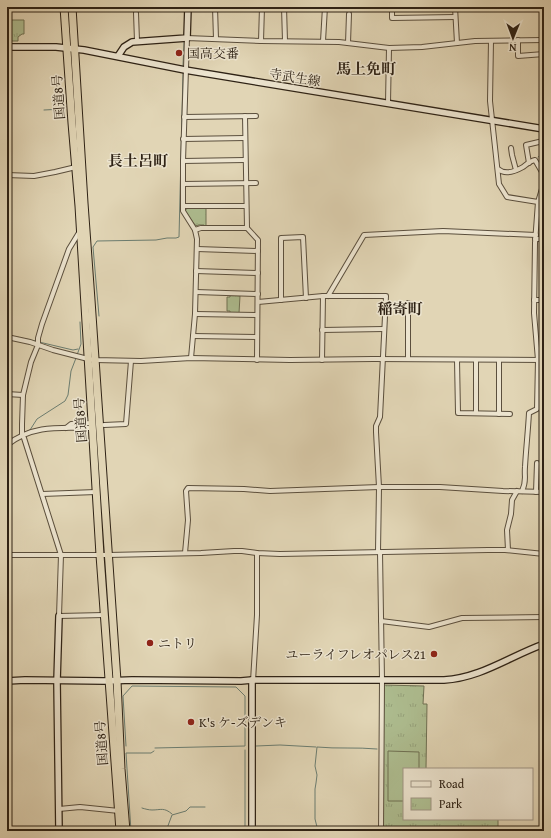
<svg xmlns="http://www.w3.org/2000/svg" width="551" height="838" font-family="'Gentium Book Plus','Noto Serif JP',serif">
	<defs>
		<pattern id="park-tufts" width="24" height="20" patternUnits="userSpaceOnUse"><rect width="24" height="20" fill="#aebe91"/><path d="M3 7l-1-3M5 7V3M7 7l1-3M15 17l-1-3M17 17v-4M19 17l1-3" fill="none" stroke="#96a37c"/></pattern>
	</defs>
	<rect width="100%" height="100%" fill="#e1d5b5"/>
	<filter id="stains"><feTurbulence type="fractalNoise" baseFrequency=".005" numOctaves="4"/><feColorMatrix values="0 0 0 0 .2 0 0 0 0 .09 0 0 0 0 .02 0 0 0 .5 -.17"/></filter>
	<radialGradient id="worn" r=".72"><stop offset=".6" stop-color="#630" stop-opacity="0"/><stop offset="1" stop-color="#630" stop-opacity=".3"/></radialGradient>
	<g fill="url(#park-tufts)" stroke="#6e7053">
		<polygon points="7,20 24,20 24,34 22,34 18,37 18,41 7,41"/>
		<polygon points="187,208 206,208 206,226 204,227 204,225 198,225 198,226 195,225 185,211"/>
		<polygon points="230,295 240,296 239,313 230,313 230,311 227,311 227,297 230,297"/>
		<polygon points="384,685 424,686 423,704 427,704 426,769 404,769 404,819 498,819 498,831 382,831"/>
	</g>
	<polygon fill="#aebe91" stroke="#6e7053" points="388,751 419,752 419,769 404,769 404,801 388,801"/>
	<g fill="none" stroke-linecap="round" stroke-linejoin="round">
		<g stroke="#6b7d71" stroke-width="1">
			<polyline points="184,35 185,26"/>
			<polyline points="183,66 184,42"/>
			<polyline points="44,110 64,109"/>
			<polyline points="538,157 544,153"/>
			<polyline points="99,316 93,247 97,241 156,240 167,238 176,238 179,237 183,73"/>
			<polyline points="7,335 36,341"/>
			<polyline points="39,342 73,350 78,349"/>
			<polyline points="77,355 81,344 80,322"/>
			<polyline points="23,433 30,430 37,419 65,401 68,395 71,371 76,358"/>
			<polyline points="8,442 20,434"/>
			<polyline points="126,746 123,696 132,686 236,687 245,696 245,746 155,748"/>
			<polyline points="256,746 280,745 316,747"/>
			<path d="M142,808C145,809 149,810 152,810C161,810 164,807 172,814"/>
			<polyline points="131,831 126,753 151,753 154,751"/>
			<polyline points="166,831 172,815 186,811 190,807 205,807"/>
			<polyline points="245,831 245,750"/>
			<path d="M318,831L315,819V789L316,783L317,775L315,766L317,747C337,749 357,747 377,749"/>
		</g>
		<polyline stroke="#bdb195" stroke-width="4" stroke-dasharray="4 2" stroke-linecap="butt" points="87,425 101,425"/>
		<defs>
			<g id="street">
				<polyline points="215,7 216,39"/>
				<polyline points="284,7 285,41"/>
				<polyline points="392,7 392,18 455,17"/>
				<polyline points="455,7 457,43"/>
				<polyline points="392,8 455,8"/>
				<polyline points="136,13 137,41"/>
				<polyline points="518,40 518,56 544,54"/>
				<polyline points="543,40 544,52"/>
				<polyline points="261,41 262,7"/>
				<polyline points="323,41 325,7"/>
				<polyline points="491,41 490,101 499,184 507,197 538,202"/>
				<polyline points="348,43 349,14"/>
				<polyline points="543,89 544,89"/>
				<polyline points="388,103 389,48"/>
				<polyline points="245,116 247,228"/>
				<polyline points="184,117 256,116"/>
				<polyline points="183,139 245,138"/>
				<polyline points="511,148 512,155 516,170"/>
				<polyline points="183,161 245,160"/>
				<polyline points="529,163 526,145 543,141"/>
				<path d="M498,169C505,175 516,171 523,167C527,164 530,161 535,160L542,172L544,180"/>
				<polyline points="7,175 34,176 55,172 76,167"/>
				<polyline points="183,184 256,183"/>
				<polyline points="183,206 246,206"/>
				<polyline points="195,230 201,228 247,228 258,240 257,360"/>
				<polyline points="80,231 69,249 42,324 38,338 38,345 31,362 23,395 22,424 22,435 24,438 61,555 59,616 104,615"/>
				<polyline points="535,239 544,239"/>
				<polyline points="197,249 258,251"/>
				<polyline points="196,271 258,273"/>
				<polyline points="196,292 258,294"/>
				<polyline points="328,296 364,235 443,231 536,235"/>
				<polyline points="281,300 281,238 303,237 306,298"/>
				<polyline points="534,300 544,300"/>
				<polyline points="258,302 323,296 386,296 380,417 376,426 376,432 379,487 378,552"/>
				<polyline points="408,303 408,359"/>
				<polyline points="195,314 257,315"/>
				<polyline points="322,330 384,329"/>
				<polyline points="193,336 257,337"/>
				<polyline points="7,337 30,342 53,350 88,359 95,360 141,361 191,358 290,360 373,359 544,360"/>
				<polyline points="191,358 195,314 197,239 195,230 183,211 183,161 187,38 261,41 339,42 389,48 422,47 475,41 544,40"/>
				<polyline points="322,360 323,296"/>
				<polyline points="457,360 458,413 510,414"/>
				<polyline points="7,394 23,395"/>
				<polyline points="476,413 476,360"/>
				<polyline points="499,414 499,360"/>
				<polyline points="104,425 126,424 131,361"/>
				<polyline points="66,428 71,424 92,423"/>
				<path d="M7,445C33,424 61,428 92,428"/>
				<path d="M522,491C527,481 524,477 525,467C526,449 528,431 529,413L537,409L538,360L534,313L535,243L538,202L544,182"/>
				<polyline points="536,492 537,463"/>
				<polyline points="42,494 96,492"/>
				<polyline points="508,550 507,530 511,514 512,500 517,491"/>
				<polyline points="380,552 382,680 381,831"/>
				<polyline points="185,553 188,520 186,491 188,488 244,489 270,491 379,487 440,487 503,491 544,492"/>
				<polyline points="7,555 108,555 201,553 234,551 242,551 257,553 280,554 488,550 505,550 544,554"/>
				<polyline points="381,621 429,627 462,618 544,617"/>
				<polyline points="253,681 257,615 257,553"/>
				<polyline points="59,809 80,807 119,811"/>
			</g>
			<g id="secondary">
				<polyline points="7,47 56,47 84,50 185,70 544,129"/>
				<polyline points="118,56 124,47 132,42 187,38 188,7"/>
				<path d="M7,681L25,680L104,681L132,680L241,681L252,680H444C481,678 510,656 544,644"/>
				<polyline points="59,831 57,681 59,616"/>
				<polyline points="252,831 252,680"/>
			</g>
			<g id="highway">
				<polyline points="64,7 72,123 79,206 100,555 120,831"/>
				<polyline points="72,7 84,203 91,300 117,681 121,769 126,831"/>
			</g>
		</defs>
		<use href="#street" stroke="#5b4f3d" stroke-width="6"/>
		<use href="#secondary" stroke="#2e2215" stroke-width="8"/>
		<use href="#highway" stroke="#2e2215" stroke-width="9"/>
		<use href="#street" stroke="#ece4cf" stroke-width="4"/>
		<use href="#secondary" stroke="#ece4cf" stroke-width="5.5"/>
		<use href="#highway" stroke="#e1d5b5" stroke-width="7"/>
	</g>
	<g fill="#8f2418" stroke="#ece4cf" stroke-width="1.5">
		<circle cx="179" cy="53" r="4"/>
		<circle cx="150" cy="643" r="4"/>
		<circle cx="434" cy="654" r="4"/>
		<circle cx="191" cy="722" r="4"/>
	</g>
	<g text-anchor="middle" stroke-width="3" stroke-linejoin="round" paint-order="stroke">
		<g font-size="13" fill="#2e2215" stroke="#ece4cf" text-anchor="start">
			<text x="187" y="58">国高交番</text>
			<text x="158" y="648">ニトリ</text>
			<text x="426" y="659" text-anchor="end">ユーライフレオパレス21</text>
			<text x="199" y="727">K's ケ-ズデンキ</text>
		</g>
		<g font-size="13" fill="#2e2215" stroke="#ece4cf">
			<text transform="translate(295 77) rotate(9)" y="5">寺武生線</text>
			<text transform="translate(58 97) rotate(-94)" y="5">国道8号</text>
			<text transform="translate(80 420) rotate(-94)" y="5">国道8号</text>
			<text transform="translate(101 743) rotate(-94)" y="5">国道8号</text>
		</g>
		<g font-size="15" font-weight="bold" fill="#2e2215" stroke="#ece4cf">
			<text x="366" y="74">馬上免町</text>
			<text x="138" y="166">長土呂町</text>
			<text x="400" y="314">稲寄町</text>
		</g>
	</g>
	<rect width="551" height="838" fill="none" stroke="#e1d5b5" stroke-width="24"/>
	<rect x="8" y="8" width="535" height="822" fill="none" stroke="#2e2215" stroke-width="2"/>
	<rect x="12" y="12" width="527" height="814" fill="none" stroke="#2e2215"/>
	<rect x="403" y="768" width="130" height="52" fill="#ece4cf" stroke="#a09685"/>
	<rect x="411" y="781" width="20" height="6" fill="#ece4cf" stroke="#a09685"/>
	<text x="439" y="788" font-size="12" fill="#2e2215">Road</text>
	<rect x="411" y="798" width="20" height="12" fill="url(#park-tufts)" stroke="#a09685"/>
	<text x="439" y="808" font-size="12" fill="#2e2215">Park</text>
	<g transform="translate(513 38) rotate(181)" stroke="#ece4cf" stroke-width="3" paint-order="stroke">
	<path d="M0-3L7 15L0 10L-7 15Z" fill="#2e2215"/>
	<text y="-6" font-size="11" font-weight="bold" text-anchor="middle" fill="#2e2215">N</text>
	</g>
	<rect width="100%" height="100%" filter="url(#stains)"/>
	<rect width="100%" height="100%" fill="url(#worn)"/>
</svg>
